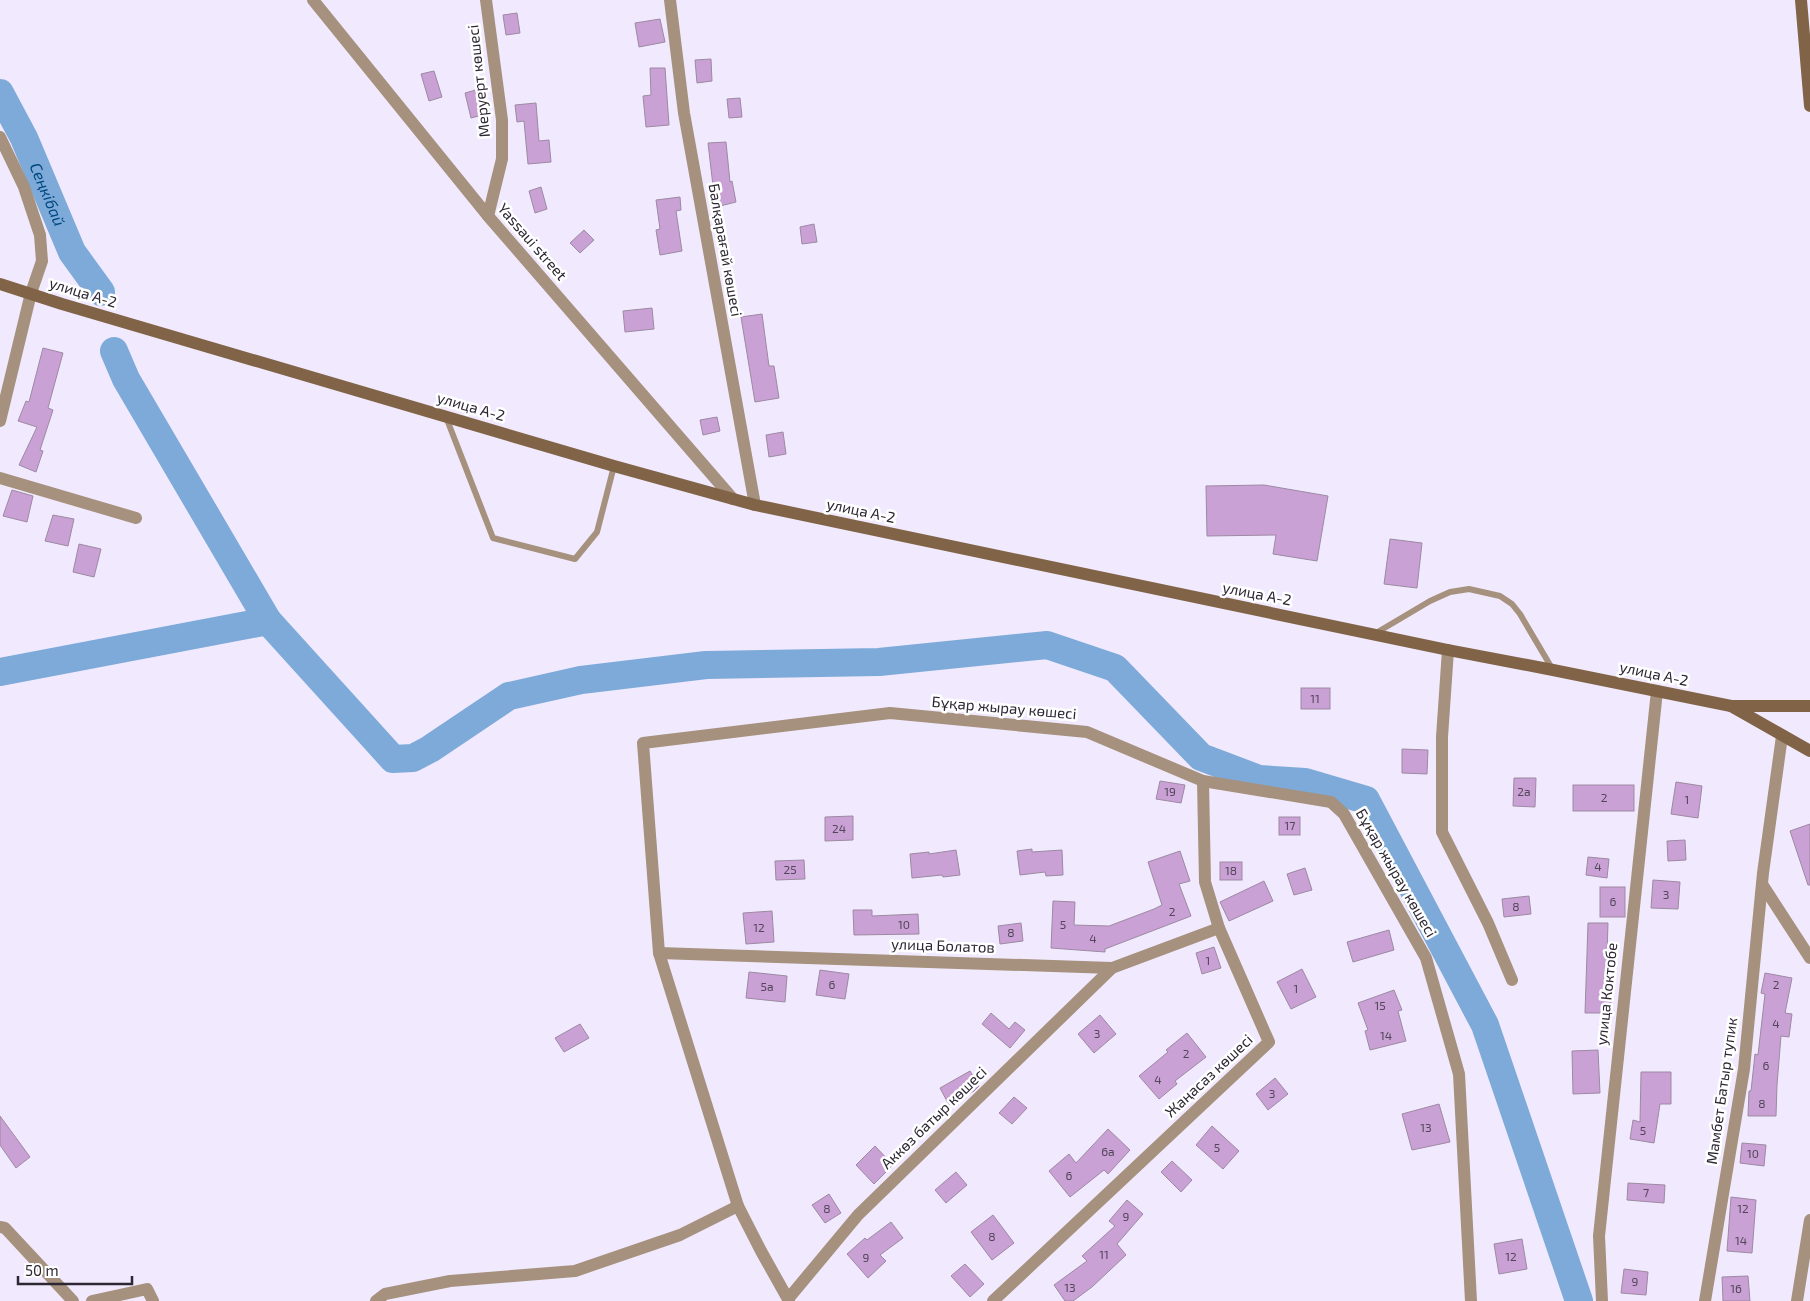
<svg xmlns="http://www.w3.org/2000/svg" width="1810" height="1301" font-family="'Exo 2',sans-serif">
	<rect width="100%" height="100%" fill="#f1eafe"/>
	<g fill="none" stroke-linecap="round" stroke-linejoin="round">
		<g stroke="#7daad8" stroke-width="28">
			<path id="s1" d="M0,93L24,138L72,252L101,292"/>
			<polyline points="114,351 126,379 268,621 393,759 413,758 430,749 509,696 581,680 706,665 879,662 1047,645 1115,668 1201,757 1259,779 1305,782 1366,800 1485,1025 1579,1301"/>
			<polyline points="0,672 268,621"/>
		</g>
	</g>
	<g fill="#c9a1d4" stroke="#9d89a3">
		<polygon points="517,13 520,33 506,35 503,15"/>
		<polygon points="660,19 665,42 639,47 635,23"/>
		<polygon points="711,59 712,81 697,83 695,60"/>
		<polygon points="650,68 665,68 669,125 646,127 643,96 651,95"/>
		<polygon points="434,71 442,97 429,101 421,74"/>
		<polygon points="483,88 490,113 471,118 465,93"/>
		<polygon points="740,98 742,117 729,118 727,99"/>
		<polygon points="536,103 539,141 549,140 551,162 528,164 524,121 517,122 515,105"/>
		<polygon points="726,142 730,182 732,181 736,202 716,207 711,186 713,186 708,143"/>
		<polygon points="541,187 547,209 535,213 529,191"/>
		<polygon points="680,197 681,210 676,211 682,251 660,255 656,230 660,229 656,200"/>
		<polygon points="814,224 817,242 802,244 800,227"/>
		<polygon points="584,230 594,240 580,253 570,243"/>
		<polygon points="652,308 654,329 625,332 623,311"/>
		<polygon points="762,314 769,366 774,366 779,398 755,402 741,317"/>
		<polygon points="43,348 63,353 48,408 53,410 40,450 43,451 36,472 19,465 37,427 18,421 26,401 29,402"/>
		<polygon points="717,417 720,431 703,435 700,420"/>
		<polygon points="783,432 786,454 769,457 766,435"/>
		<polygon points="1264,485 1328,496 1317,561 1273,554 1276,535 1207,536 1206,486"/>
		<polygon points="12,490 33,496 27,522 3,516"/>
		<polygon points="53,515 74,519 68,546 45,541"/>
		<polygon points="1390,539 1422,543 1417,588 1384,584"/>
		<polygon points="79,544 101,549 94,577 73,572"/>
		<rect x="1301" y="688" width="29" height="21"/>
		<polygon points="1402,749 1428,750 1427,774 1402,773"/>
		<polygon points="1514,778 1536,778 1535,807 1513,806"/>
		<polygon points="1160,781 1185,785 1181,803 1156,799"/>
		<polygon points="1676,782 1702,786 1698,818 1671,814"/>
		<rect x="1573" y="785" width="61" height="26"/>
		<polygon points="853,816 853,840 825,841 825,817"/>
		<rect x="1279" y="817" width="21" height="18"/>
		<polygon points="1810,824 1810,885 1808,885 1790,831"/>
		<polygon points="1685,840 1686,860 1668,861 1667,841"/>
		<polygon points="1032,849 1032,852 1062,850 1063,875 1046,876 1045,872 1020,875 1017,851"/>
		<polygon points="956,850 960,875 943,877 942,875 912,878 910,854 929,852 929,854"/>
		<polygon points="1180,851 1190,881 1179,884 1191,916 1105,949 1105,952 1051,948 1053,901 1075,902 1074,925 1109,926 1154,909 1162,905 1148,862"/>
		<polygon points="1588,857 1609,859 1607,878 1586,875"/>
		<polygon points="804,860 805,879 776,880 775,861"/>
		<rect x="1220" y="862" width="22" height="18"/>
		<polygon points="1305,868 1312,890 1294,895 1287,874"/>
		<polygon points="1653,880 1680,882 1678,909 1651,908"/>
		<polygon points="1264,881 1273,901 1229,921 1220,902"/>
		<rect x="1600" y="887" width="25" height="30"/>
		<polygon points="1529,896 1531,914 1504,917 1502,899"/>
		<polygon points="853,910 872,910 872,916 918,914 919,934 854,935"/>
		<polygon points="772,911 774,942 746,944 743,913"/>
		<polygon points="1021,923 1023,941 1000,944 998,926"/>
		<polygon points="1588,923 1608,923 1606,985 1611,985 1611,1013 1585,1013"/>
		<polygon points="1389,930 1394,950 1353,962 1347,942"/>
		<polygon points="1214,947 1221,968 1202,974 1196,953"/>
		<polygon points="1302,969 1316,997 1291,1009 1277,982"/>
		<polygon points="820,970 849,974 845,999 816,995"/>
		<polygon points="749,972 787,976 785,1002 746,998"/>
		<polygon points="1765,973 1792,978 1785,1013 1792,1014 1789,1037 1781,1036 1777,1085 1776,1116 1748,1116 1749,1091 1751,1091 1755,1054 1758,1055 1765,994 1761,993"/>
		<polygon points="1394,990 1402,1010 1398,1011 1406,1041 1370,1050 1365,1031 1368,1030 1358,1003"/>
		<polygon points="991,1013 1009,1029 1015,1022 1025,1030 1010,1048 982,1024"/>
		<polygon points="1100,1015 1116,1034 1094,1053 1078,1034"/>
		<polygon points="580,1024 589,1038 564,1052 555,1038"/>
		<polygon points="1187,1033 1206,1057 1175,1081 1177,1084 1159,1099 1139,1076 1168,1052 1166,1050"/>
		<polygon points="1598,1050 1600,1093 1573,1094 1572,1051"/>
		<polygon points="970,1071 979,1086 974,1091 949,1105 940,1088"/>
		<polygon points="1641,1072 1671,1072 1671,1104 1660,1104 1654,1143 1630,1139 1633,1120 1640,1122"/>
		<polygon points="1275,1078 1288,1094 1268,1110 1256,1094"/>
		<polygon points="1014,1097 1027,1108 1012,1124 999,1113"/>
		<polygon points="1439,1104 1450,1142 1412,1150 1402,1114"/>
		<polygon points="0,1116 30,1157 16,1168 0,1145"/>
		<polygon points="1212,1126 1239,1151 1223,1169 1196,1145"/>
		<polygon points="1108,1129 1130,1150 1108,1174 1104,1170 1070,1197 1049,1171 1069,1154 1076,1163"/>
		<polygon points="1742,1143 1766,1145 1764,1166 1740,1163"/>
		<polygon points="875,1146 893,1165 874,1184 856,1165"/>
		<polygon points="1172,1161 1192,1180 1181,1192 1161,1172"/>
		<polygon points="956,1172 967,1185 946,1203 935,1190"/>
		<polygon points="1628,1183 1665,1185 1664,1203 1627,1200"/>
		<polygon points="829,1194 841,1213 825,1223 812,1205"/>
		<polygon points="1731,1197 1756,1200 1752,1253 1727,1251"/>
		<polygon points="1127,1200 1143,1214 1117,1244 1126,1255 1092,1287 1073,1301 1065,1301 1054,1285 1087,1261 1082,1256 1115,1226 1109,1221"/>
		<polygon points="993,1215 1014,1243 992,1260 971,1232"/>
		<polygon points="891,1222 903,1238 880,1255 886,1261 868,1278 847,1254 865,1238 867,1240"/>
		<polygon points="1522,1239 1527,1269 1499,1274 1494,1244"/>
		<polygon points="965,1264 984,1284 970,1297 951,1276"/>
		<polygon points="1624,1269 1648,1272 1646,1295 1621,1293"/>
		<polygon points="1748,1276 1750,1301 1723,1301 1722,1277"/>
	</g>
	<g fill="none" stroke-linecap="round" stroke-linejoin="round">
		<g stroke="#a5917d" stroke-width="6">
			<polyline points="446,417 493,538 575,559 597,532 614,466"/>
			<polyline points="1376,633 1430,601 1450,592 1469,589 1500,596 1512,604 1520,614 1553,670"/>
		</g>
		<g stroke="#a5917d" stroke-width="12">
			<polyline points="313,0 488,216 733,499"/>
			<polyline points="486,0 502,120 502,159 488,216"/>
			<polyline points="670,0 684,113 755,505"/>
			<polyline points="0,137 24,187 40,235 42,261 31,293 0,421"/>
			<polyline points="0,478 136,518"/>
			<polyline points="1448,650 1442,737 1442,832 1488,923 1512,980"/>
			<polyline points="1762,884 1810,958"/>
			<polyline points="659,953 1112,968 1219,928"/>
			<polyline points="738,1206 659,953 643,743 890,713 1087,732 1203,781 1331,802 1344,814 1426,958 1459,1074 1471,1301"/>
			<polyline points="0,1227 5,1228 73,1301"/>
			<polyline points="788,1299 858,1215 1112,968"/>
			<polyline points="92,1301 147,1289 153,1301"/>
			<polyline points="376,1301 385,1294 450,1281 575,1271 680,1235 738,1206 761,1251 789,1301"/>
			<polyline points="993,1301 1269,1042 1219,928 1205,882 1203,781"/>
			<polyline points="1602,1301 1599,1236 1657,691"/>
			<polyline points="1705,1301 1744,1069 1763,873 1782,736"/>
			<polyline points="1797,1301 1810,1220"/>
		</g>
		<g stroke="#816447" stroke-width="12">
			<polyline points="1801,0 1810,106"/>
			<polyline points="0,284 62,304 614,466 755,505 1448,650 1553,670 1731,706 1810,706"/>
			<polyline points="1731,706 1810,751"/>
		</g>
	</g>
	<g text-anchor="middle" stroke-width="5" stroke-linejoin="round" paint-order="stroke">
		<g font-size="12" fill="#53465b">
			<text x="1315" y="703">11</text>
			<text x="1170" y="796">19</text>
			<text x="1524" y="796">2а</text>
			<text x="1604" y="802">2</text>
			<text x="1687" y="804">1</text>
			<text x="1290" y="830">17</text>
			<text x="839" y="833">24</text>
			<text x="1598" y="871">4</text>
			<text x="790" y="874">25</text>
			<text x="1231" y="875">18</text>
			<text x="1666" y="899">3</text>
			<text x="1613" y="906">6</text>
			<text x="1516" y="911">8</text>
			<text x="1172" y="916">2</text>
			<text x="904" y="929">10</text>
			<text x="1063" y="929">5</text>
			<text x="759" y="932">12</text>
			<text x="1011" y="937">8</text>
			<text x="1093" y="943">4</text>
			<text x="1208" y="965">1</text>
			<text x="832" y="989">6</text>
			<text x="1776" y="989">2</text>
			<text x="767" y="991">5а</text>
			<text x="1296" y="993">1</text>
			<text x="1380" y="1010">15</text>
			<text x="1776" y="1028">4</text>
			<text x="1097" y="1038">3</text>
			<text x="1386" y="1040">14</text>
			<text x="1186" y="1058">2</text>
			<text x="1766" y="1070">6</text>
			<text x="1158" y="1084">4</text>
			<text x="1272" y="1098">3</text>
			<text x="1762" y="1108">8</text>
			<text x="1426" y="1132">13</text>
			<text x="1643" y="1135">5</text>
			<text x="1217" y="1152">5</text>
			<text x="1108" y="1156">6а</text>
			<text x="1753" y="1158">10</text>
			<text x="1069" y="1180">6</text>
			<text x="1646" y="1197">7</text>
			<text x="827" y="1213">8</text>
			<text x="1743" y="1213">12</text>
			<text x="1126" y="1221">9</text>
			<text x="992" y="1241">8</text>
			<text x="1741" y="1245">14</text>
			<text x="1104" y="1259">11</text>
			<text x="1511" y="1261">12</text>
			<text x="866" y="1262">9</text>
			<text x="1635" y="1286">9</text>
			<text x="1070" y="1292">13</text>
			<text x="1736" y="1293">16</text>
		</g>
		<g font-size="15" fill="#2c2733" stroke="#fff">
			<text transform="translate(479 81) rotate(-96)" y="5">Меруерт көшесі</text>
			<text transform="translate(532 242) rotate(49)" y="5">Yassaui street</text>
			<text transform="translate(725 250) rotate(80)" y="5">Балқарағай көшесі</text>
			<text transform="translate(83 293) rotate(17)" y="5">улица А-2</text>
			<text transform="translate(471 407) rotate(16)" y="5">улица А-2</text>
			<text transform="translate(861 511) rotate(12)" y="5">улица А-2</text>
			<text transform="translate(1257 594) rotate(11)" y="5">улица А-2</text>
			<text transform="translate(1654 674) rotate(12)" y="5">улица А-2</text>
			<text transform="translate(1004 708) rotate(5)" y="5">Бұқар жырау көшесі</text>
			<text transform="translate(1396 873) rotate(60)" y="5">Бұқар жырау көшесі</text>
			<text transform="translate(943 946) rotate(2)" y="5">улица Болатов</text>
			<text transform="translate(1607 994) rotate(-84)" y="5">улица Коктобе</text>
			<text transform="translate(1209 1076) rotate(-43)" y="5">Жаңасаз көшесі</text>
			<text transform="translate(1722 1091) rotate(-82)" y="5">Мамбет Батыр тупик</text>
			<text transform="translate(934 1118) rotate(-44)" y="5">Аккөз батыр көшесі</text>
		</g>
		<g font-size="16" font-style="italic" fill="#004982" stroke="#fff">
			<text dy="6" stroke="none"><textPath href="#s1" startOffset="112">Сеңкібай</textPath></text>
		</g>
	</g>
	<path d="M18 1276v8h114v-8" fill="none" stroke="#2c2733" stroke-width="2.5"/>
	<text x="25" y="1276" font-size="15" fill="#2c2733" stroke="#ffffff" stroke-width="4" paint-order="stroke">50 m</text>
</svg>
